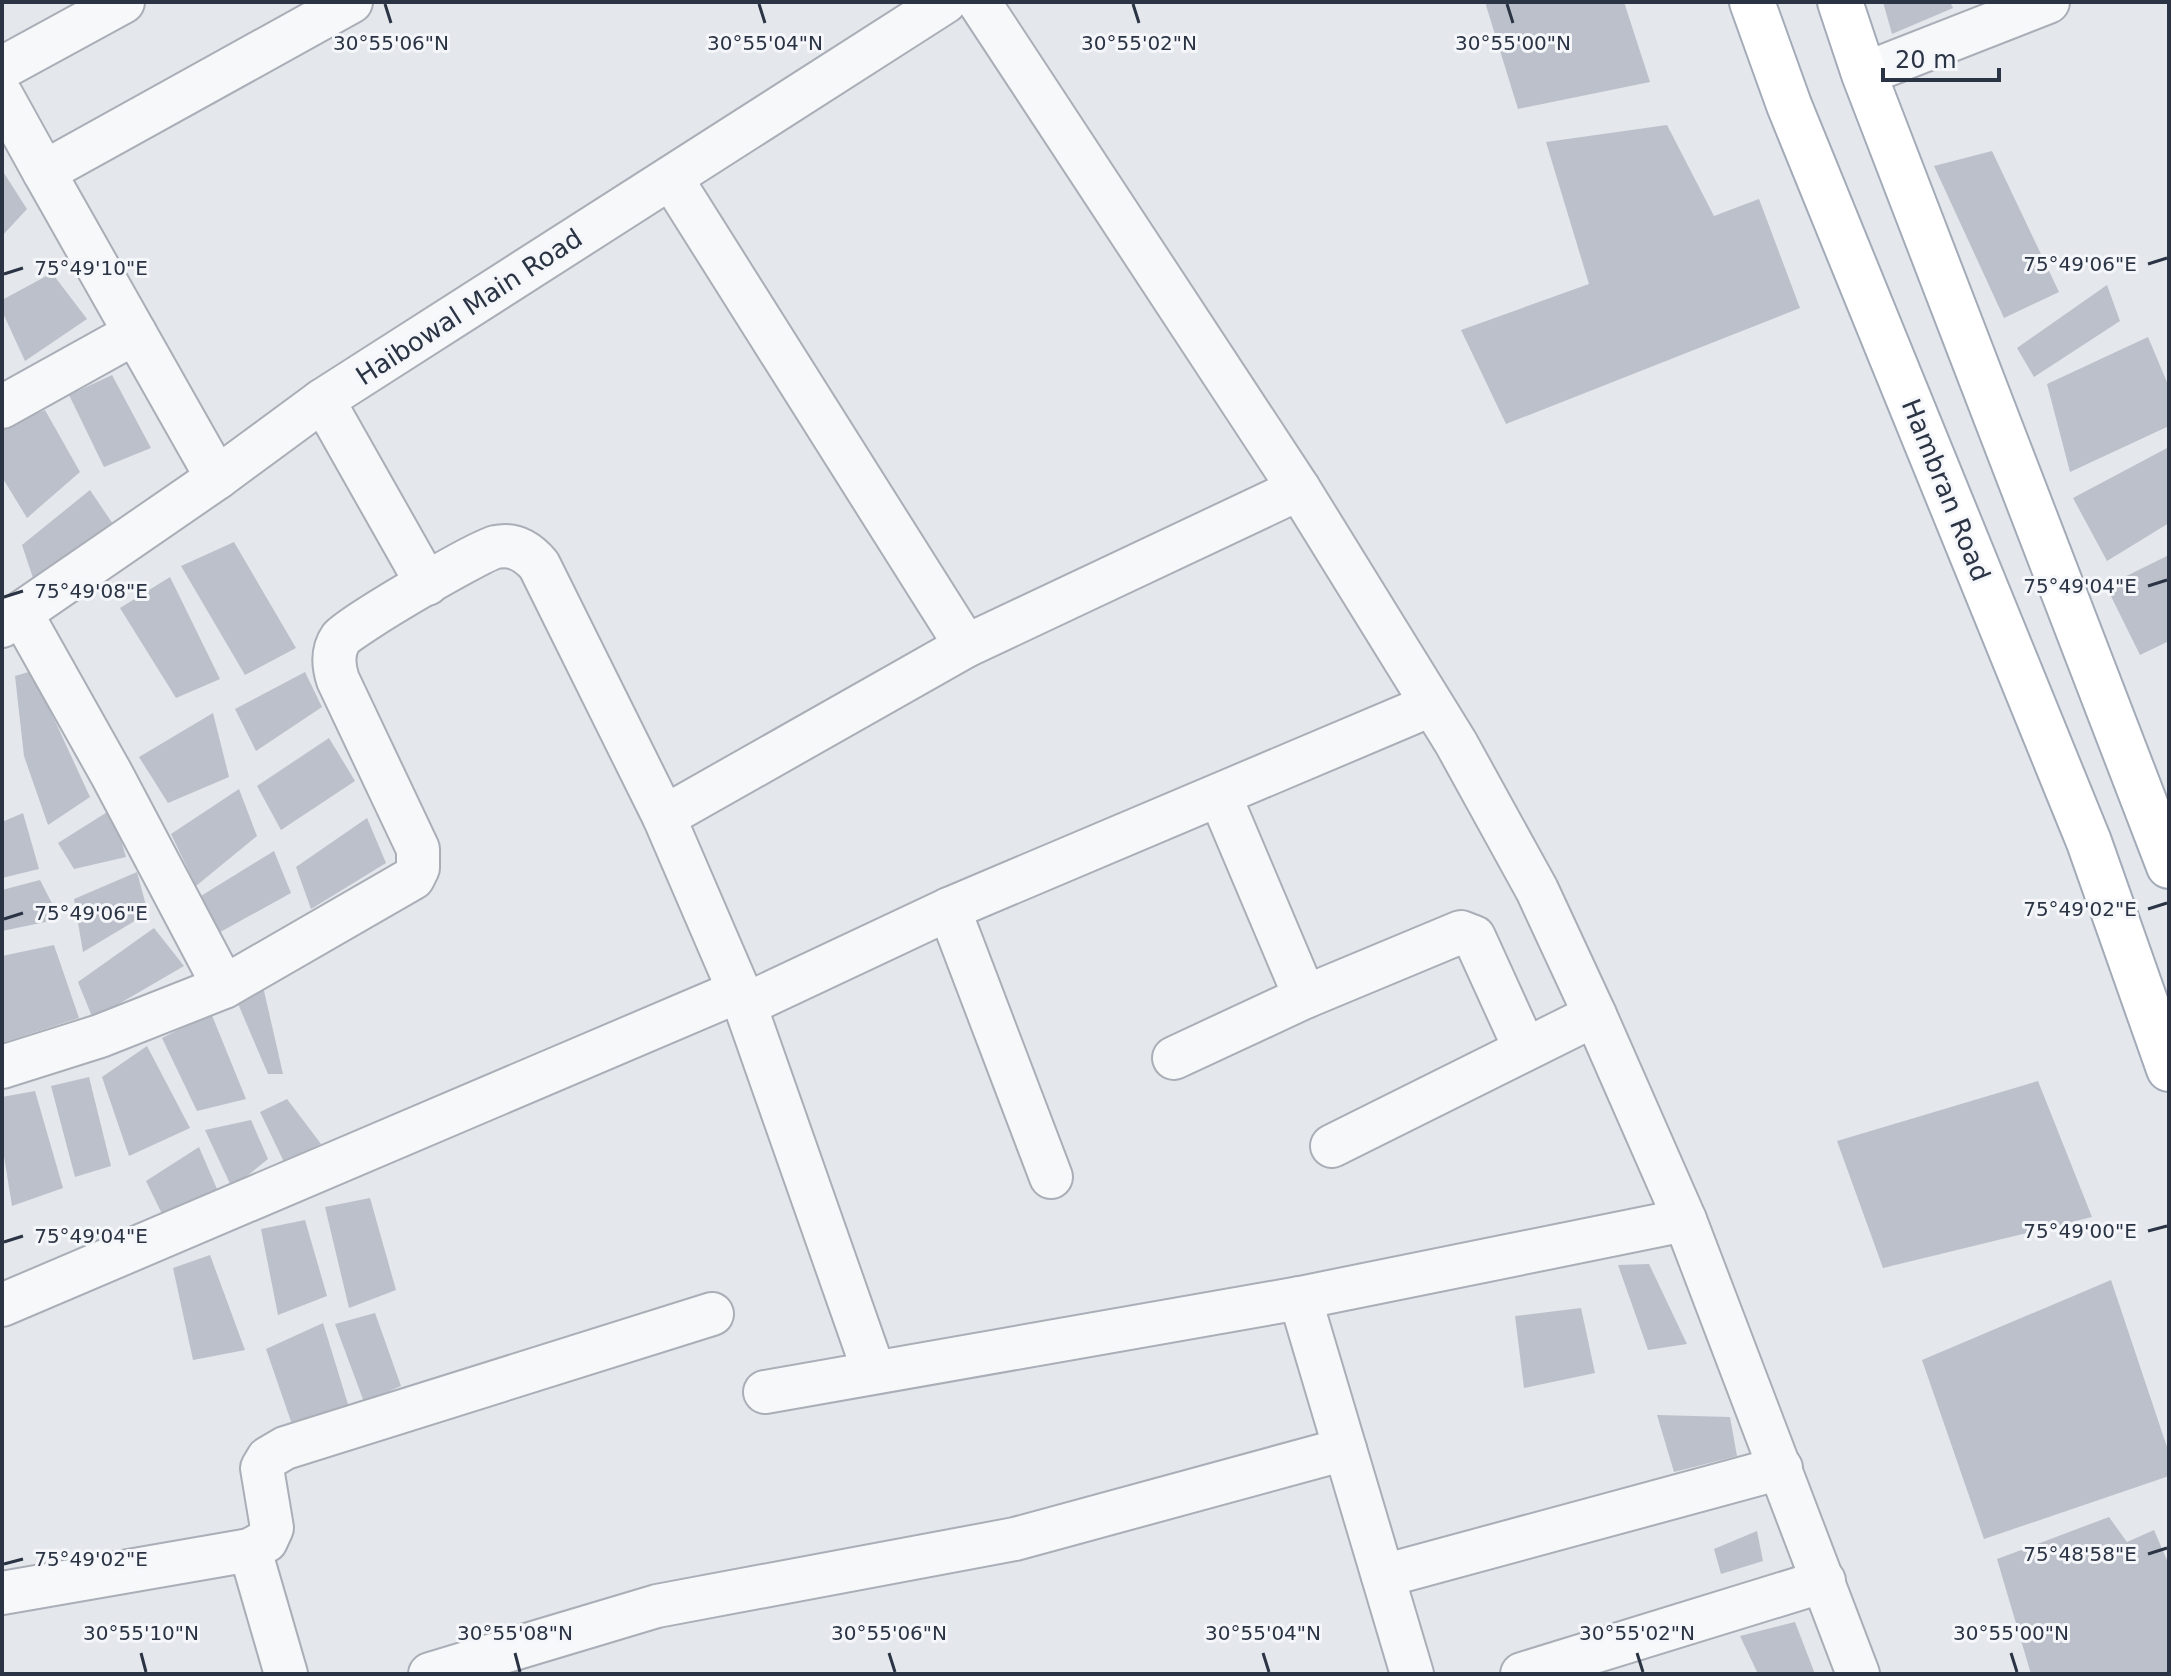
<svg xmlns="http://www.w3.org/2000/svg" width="2171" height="1676" font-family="'DejaVu Sans',sans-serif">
	<rect width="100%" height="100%" fill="#e4e7ec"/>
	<g fill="#bbc0ca">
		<polygon points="1485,2 1624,2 1650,82 1518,109"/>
		<polygon points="1883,2 1950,2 1953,8 1892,34"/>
		<polygon points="1667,125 1714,216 1759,199 1800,308 1506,424 1461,330 1589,284 1546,142"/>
		<polygon points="1992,151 2059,292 2004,318 1934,166"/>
		<polygon points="2,170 27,209 2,236"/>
		<polygon points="52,273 87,319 25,361 2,311 2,300"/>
		<polygon points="2107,285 2120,321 2034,377 2017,348"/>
		<polygon points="2148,337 2169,387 2169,426 2070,472 2047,384"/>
		<polygon points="112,375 151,448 104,467 69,395"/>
		<polygon points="45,410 80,472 27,518 2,477 2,428"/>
		<polygon points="2169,447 2169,523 2107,561 2073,498"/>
		<polygon points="90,490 115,527 33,578 22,545"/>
		<polygon points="234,542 296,648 245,675 181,566"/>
		<polygon points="2169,555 2169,641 2140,655 2106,586"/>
		<polygon points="170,577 220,679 176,698 120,608"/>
		<polygon points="32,671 90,797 48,825 24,756 15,676"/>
		<polygon points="305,672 322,707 256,751 235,709"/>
		<polygon points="213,713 229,777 168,803 139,757"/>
		<polygon points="329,738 355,781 281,830 257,786"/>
		<polygon points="239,789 257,836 196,886 171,834"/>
		<polygon points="112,809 126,857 74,869 58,843"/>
		<polygon points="23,813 39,869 2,878 2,822"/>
		<polygon points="367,818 386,863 311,909 296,867"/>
		<polygon points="274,851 291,893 213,936 196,899"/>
		<polygon points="137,872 148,913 83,952 74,899"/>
		<polygon points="40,880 60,919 2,931 2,890"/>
		<polygon points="154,928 184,966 93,1019 78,982"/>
		<polygon points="54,945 79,1018 2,1043 2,956"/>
		<polygon points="262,982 283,1074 268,1074 236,999"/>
		<polygon points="211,1013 246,1099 197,1111 162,1038"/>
		<polygon points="147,1046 190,1128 129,1156 102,1077"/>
		<polygon points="89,1077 111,1166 75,1177 51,1086"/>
		<polygon points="2038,1081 2092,1217 1883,1268 1837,1141"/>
		<polygon points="35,1091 63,1188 12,1206 2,1144 2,1097"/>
		<polygon points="287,1099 321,1144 284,1162 260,1112"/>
		<polygon points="251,1120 268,1159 232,1188 205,1130"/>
		<polygon points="199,1147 217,1189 164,1218 146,1181"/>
		<polygon points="370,1198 396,1290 349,1308 325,1207"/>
		<polygon points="305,1220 327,1296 278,1315 261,1229"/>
		<polygon points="210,1255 245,1350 193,1360 173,1268"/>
		<polygon points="1649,1264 1687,1344 1648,1350 1618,1265"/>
		<polygon points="2111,1280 2169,1453 2169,1476 1984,1539 1922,1360"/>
		<polygon points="1581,1308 1595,1373 1524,1388 1515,1316"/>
		<polygon points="375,1313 401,1386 364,1402 335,1324"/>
		<polygon points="323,1323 351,1414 295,1433 266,1349"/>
		<polygon points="1657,1415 1730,1417 1737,1456 1674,1472"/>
		<polygon points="2109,1517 2127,1542 2154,1530 2169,1565 2169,1674 2031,1674 1997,1559"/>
		<polygon points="1757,1531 1763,1561 1721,1574 1714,1549"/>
		<polygon points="1795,1622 1815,1674 1758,1674 1740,1636"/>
	</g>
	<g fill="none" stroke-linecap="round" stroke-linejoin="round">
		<defs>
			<g id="minor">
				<polyline points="979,2 1299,489 1456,743 1537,890 1595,1015 1685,1220 1858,1674"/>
				<polyline points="2,68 123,2"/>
				<polyline points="1864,74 2048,2"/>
				<polyline points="2,96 44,172"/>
				<polyline points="671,178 966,646"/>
				<polyline points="323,400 427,584"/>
				<polyline points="2,407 135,333"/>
				<polyline points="217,478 44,172 351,2"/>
				<polyline points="21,613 112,775 224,987"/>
				<polyline points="2,626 217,478 323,400 945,2"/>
				<polyline points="1220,796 1305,997"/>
				<polyline points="664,817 966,646 1299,489"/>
				<polyline points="949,909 1051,1177"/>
				<polyline points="745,1005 949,909 1431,705"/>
				<polyline points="1174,1058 1305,997 1461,932 1474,937 1525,1049"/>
				<path d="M2,1067L100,1036L224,987L413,878L418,868V849L338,680C333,665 332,651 341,638C349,627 480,550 496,547C514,543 528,552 539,565L664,817L745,1005L874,1372"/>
				<polyline points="1332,1146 1595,1015"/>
				<polyline points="2,1305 739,991"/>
				<polyline points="765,1392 1300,1298"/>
				<polyline points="250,1550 266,1541 272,1528 262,1468 268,1458 285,1448 712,1314"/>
				<polyline points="1383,1576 1781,1468"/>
				<polyline points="2,1593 250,1550 286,1674"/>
				<polyline points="430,1674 657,1606 1015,1539 1345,1449"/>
				<polyline points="1412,1674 1300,1298 1685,1220"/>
				<polyline points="1522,1674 1824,1581"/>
			</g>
			<g id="major">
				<polyline points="1752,2 1789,105 2089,842 2169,1069"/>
				<polyline points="1840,2 1864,74 2169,866"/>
			</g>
		</defs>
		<use href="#minor" stroke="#a9aeb7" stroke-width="46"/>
		<use href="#major" stroke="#a3abb8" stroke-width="48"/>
		<use href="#minor" stroke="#f7f8fa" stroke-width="42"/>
		<use href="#major" stroke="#fff" stroke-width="44"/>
	</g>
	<path fill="none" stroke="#2b3445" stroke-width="3" d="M385,4L391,23M759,4L765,23M1133,4L1139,23M1507,4L1513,23M2148,264L2167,258M4,274L23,268M2148,586L2167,580M4,597L23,591M2148,909L2167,903M4,919L23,913M2148,1231L2167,1226M4,1242L23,1236M2148,1554L2167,1548M4,1564L23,1559M141,1653L146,1672M515,1653L520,1672M889,1653L895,1672M1263,1653L1269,1672M1637,1653L1643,1672M2011,1653L2017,1672"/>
	<g text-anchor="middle" stroke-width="6" stroke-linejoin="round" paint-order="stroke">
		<g font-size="26" fill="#2b3445" stroke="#f4f6f9">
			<text transform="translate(469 307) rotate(-33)" y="9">Haibowal Main Road</text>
			<text transform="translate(1946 490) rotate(68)" y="9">Hambran Road</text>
		</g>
	</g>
	<g font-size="20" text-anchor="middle" fill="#2b3445" stroke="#f4f6f9" stroke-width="6" stroke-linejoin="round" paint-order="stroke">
		<text x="391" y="50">30°55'06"N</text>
		<text x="765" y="50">30°55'04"N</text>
		<text x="1139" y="50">30°55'02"N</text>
		<text x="1513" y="50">30°55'00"N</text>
		<text x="2080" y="271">75°49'06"E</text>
		<text x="91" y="275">75°49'10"E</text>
		<text x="2080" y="593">75°49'04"E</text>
		<text x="91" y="598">75°49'08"E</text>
		<text x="2080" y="916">75°49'02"E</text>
		<text x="91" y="920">75°49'06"E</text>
		<text x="2080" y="1238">75°49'00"E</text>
		<text x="91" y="1243">75°49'04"E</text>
		<text x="2080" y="1561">75°48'58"E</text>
		<text x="91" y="1566">75°49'02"E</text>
		<text x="141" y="1640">30°55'10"N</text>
		<text x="515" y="1640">30°55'08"N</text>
		<text x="889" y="1640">30°55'06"N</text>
		<text x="1263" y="1640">30°55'04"N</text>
		<text x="1637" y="1640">30°55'02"N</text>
		<text x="2011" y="1640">30°55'00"N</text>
	</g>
	<rect width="2171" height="1676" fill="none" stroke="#2b3445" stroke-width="8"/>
	<path d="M1883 68v12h116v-12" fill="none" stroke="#2b3445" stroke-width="4"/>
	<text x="1895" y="68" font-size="24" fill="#2b3445" stroke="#f4f6f9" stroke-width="6" paint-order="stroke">20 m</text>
</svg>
